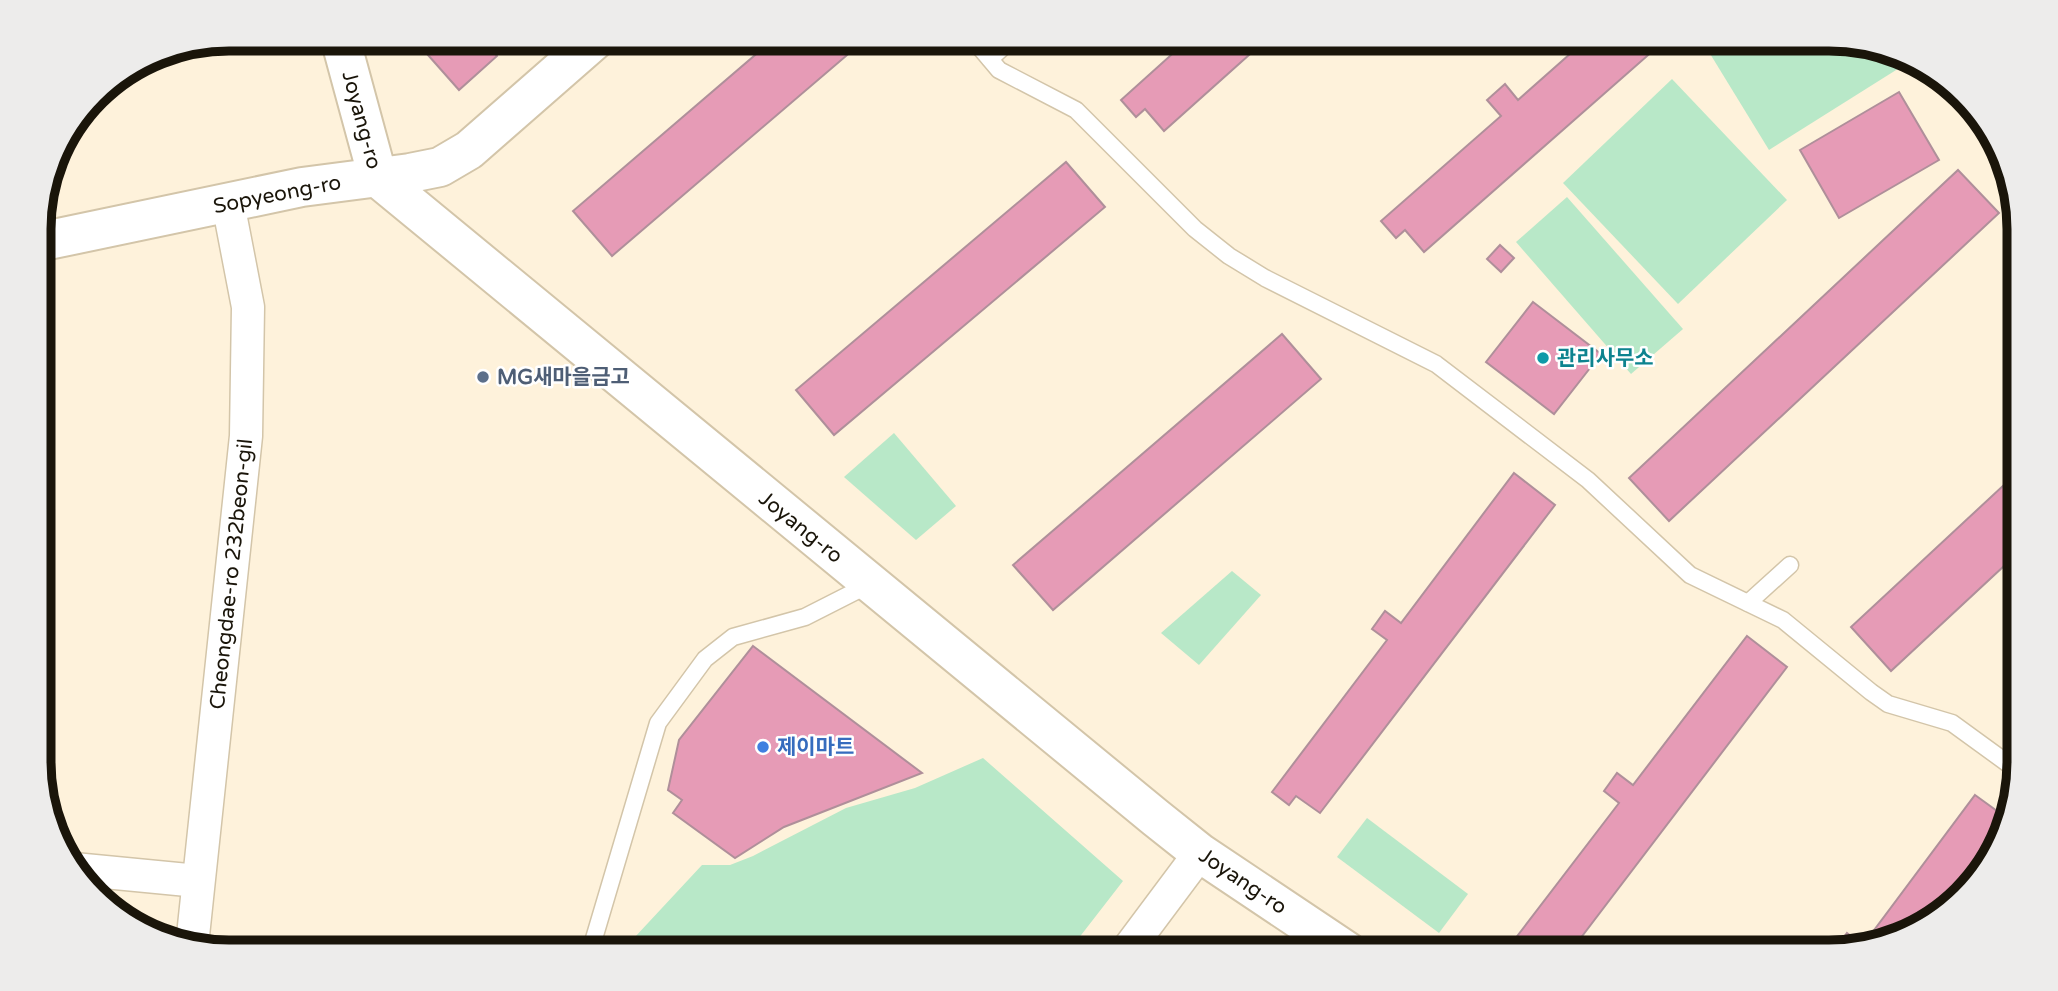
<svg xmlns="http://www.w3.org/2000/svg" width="2058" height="991" font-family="'Varela Round','Noto Sans KR',sans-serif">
	<rect width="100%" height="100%" fill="#fef2db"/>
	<g fill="#b8e8c8">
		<polygon points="1701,39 1829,39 1902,53 1912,60 1769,150"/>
		<polygon points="1672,79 1787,200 1678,304 1563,183"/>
		<polygon points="1567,197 1683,329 1631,374 1516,242"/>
		<polygon points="894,433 956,506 916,540 844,477"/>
		<polygon points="1232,571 1261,595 1199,665 1161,633"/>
		<polygon points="983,758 1123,881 1068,952 621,952 702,865 730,865 753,856 846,808 915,788"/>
		<polygon points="1367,818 1468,894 1439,933 1337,857"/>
	</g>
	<g fill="#e69bb6" stroke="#af8f9a" stroke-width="2">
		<polygon points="441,38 481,38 497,56 459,90 428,55 444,41"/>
		<polygon points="775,38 867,38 612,256 573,211"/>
		<polygon points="1190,38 1268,38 1164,131 1145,109 1136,117 1121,100"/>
		<polygon points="1588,38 1659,38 1663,42 1424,252 1405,230 1396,238 1381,221 1501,116 1487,100 1505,84 1518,100"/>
		<polygon points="1899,92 1939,160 1839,218 1800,150"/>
		<polygon points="1066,162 1105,207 834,435 796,390"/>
		<polygon points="1958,170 1999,213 1669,521 1629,478"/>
		<polygon points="1500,245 1514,258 1501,272 1487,259"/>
		<polygon points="1533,302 1601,354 1554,414 1486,362"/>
		<polygon points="1282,334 1321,379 1053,610 1013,565"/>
		<polygon points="2019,471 2019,552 1891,671 1851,627"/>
		<polygon points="1514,473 1555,505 1320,813 1296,796 1289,805 1272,792 1387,640 1372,629 1385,611 1401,623"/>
		<polygon points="1747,636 1787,667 1570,952 1505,952 1619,803 1604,791 1617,773 1633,785"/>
		<polygon points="753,646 922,773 784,827 735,858 673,813 682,800 668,790 679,740"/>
		<polygon points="1975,795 2008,819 2005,835 1935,920 1863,945"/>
		<polygon points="1847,933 1863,945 1835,952 1834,951"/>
	</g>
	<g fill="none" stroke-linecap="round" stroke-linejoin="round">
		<defs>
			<g id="service">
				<polyline points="972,38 999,70 1076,110 1195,229 1229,256 1265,278 1436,364 1588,480 1690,575 1783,620 1871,692 1888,704 1952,723 2018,771"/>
				<polyline points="990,59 1013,38"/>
				<polyline points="1748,603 1790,565"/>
				<polyline points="590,952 658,723 705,659 733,637 805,617 870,584"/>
			</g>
			<g id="minor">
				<polyline points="74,869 198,881"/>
				<polyline points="192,945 246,436 248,307 228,203"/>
				<polyline points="1126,952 1200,853"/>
			</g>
			<g id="tertiary">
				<polyline points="340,38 378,178 1156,818 1200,853 1348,952"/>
				<polyline points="39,242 302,187 410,173 440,167 469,150 597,38"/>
			</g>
		</defs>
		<use href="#service" stroke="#d3c5a9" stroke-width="19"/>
		<use href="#minor" stroke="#d3c5a9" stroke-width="35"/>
		<use href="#tertiary" stroke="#d3c5a9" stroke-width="42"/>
		<use href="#service" stroke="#fff" stroke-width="16"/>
		<use href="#minor" stroke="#fff" stroke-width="32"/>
		<use href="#tertiary" stroke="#fff" stroke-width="38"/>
	</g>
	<circle fill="#0f9aa8" stroke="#fff" stroke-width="2.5" cx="1543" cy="358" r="7"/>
	<circle fill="#5c6f8a" stroke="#fff" stroke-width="2.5" cx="483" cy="377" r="7"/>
	<circle fill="#3f7fe0" stroke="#fff" stroke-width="2.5" cx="763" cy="747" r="7"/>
	<g text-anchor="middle" stroke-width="5" stroke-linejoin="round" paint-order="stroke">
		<g font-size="21" fill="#1a150a" stroke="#fff">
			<text transform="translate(362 120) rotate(75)" y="7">Joyang-ro</text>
			<text transform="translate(277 194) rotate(-11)" y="7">Sopyeong-ro</text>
			<text transform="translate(801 527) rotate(39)" y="7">Joyang-ro</text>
			<text transform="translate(231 574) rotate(-84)" y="7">Cheongdae-ro 232beon-gil</text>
			<text transform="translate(1243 881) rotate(34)" y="7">Joyang-ro</text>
		</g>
		<g font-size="21" font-weight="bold" fill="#0d838f" stroke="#fff" text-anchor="start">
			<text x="1557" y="365">관리사무소</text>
		</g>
		<g font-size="21" font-weight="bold" fill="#4e5e75" stroke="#fff" text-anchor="start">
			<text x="497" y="384">MG새마을금고</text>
		</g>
		<g font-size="21" font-weight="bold" fill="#366cbe" stroke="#fff" text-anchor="start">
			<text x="777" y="754">제이마트</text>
		</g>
	</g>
	<path d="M0 0H2058V991H0ZM229 51H1829A178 178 0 0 1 2007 229V762A178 178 0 0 1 1829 940H229A178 178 0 0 1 51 762V229A178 178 0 0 1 229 51Z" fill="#edeceb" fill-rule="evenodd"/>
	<path fill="none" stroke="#1a150a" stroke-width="9" d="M229 51H1829A178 178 0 0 1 2007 229V762A178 178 0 0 1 1829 940H229A178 178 0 0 1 51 762V229A178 178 0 0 1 229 51Z"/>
</svg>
